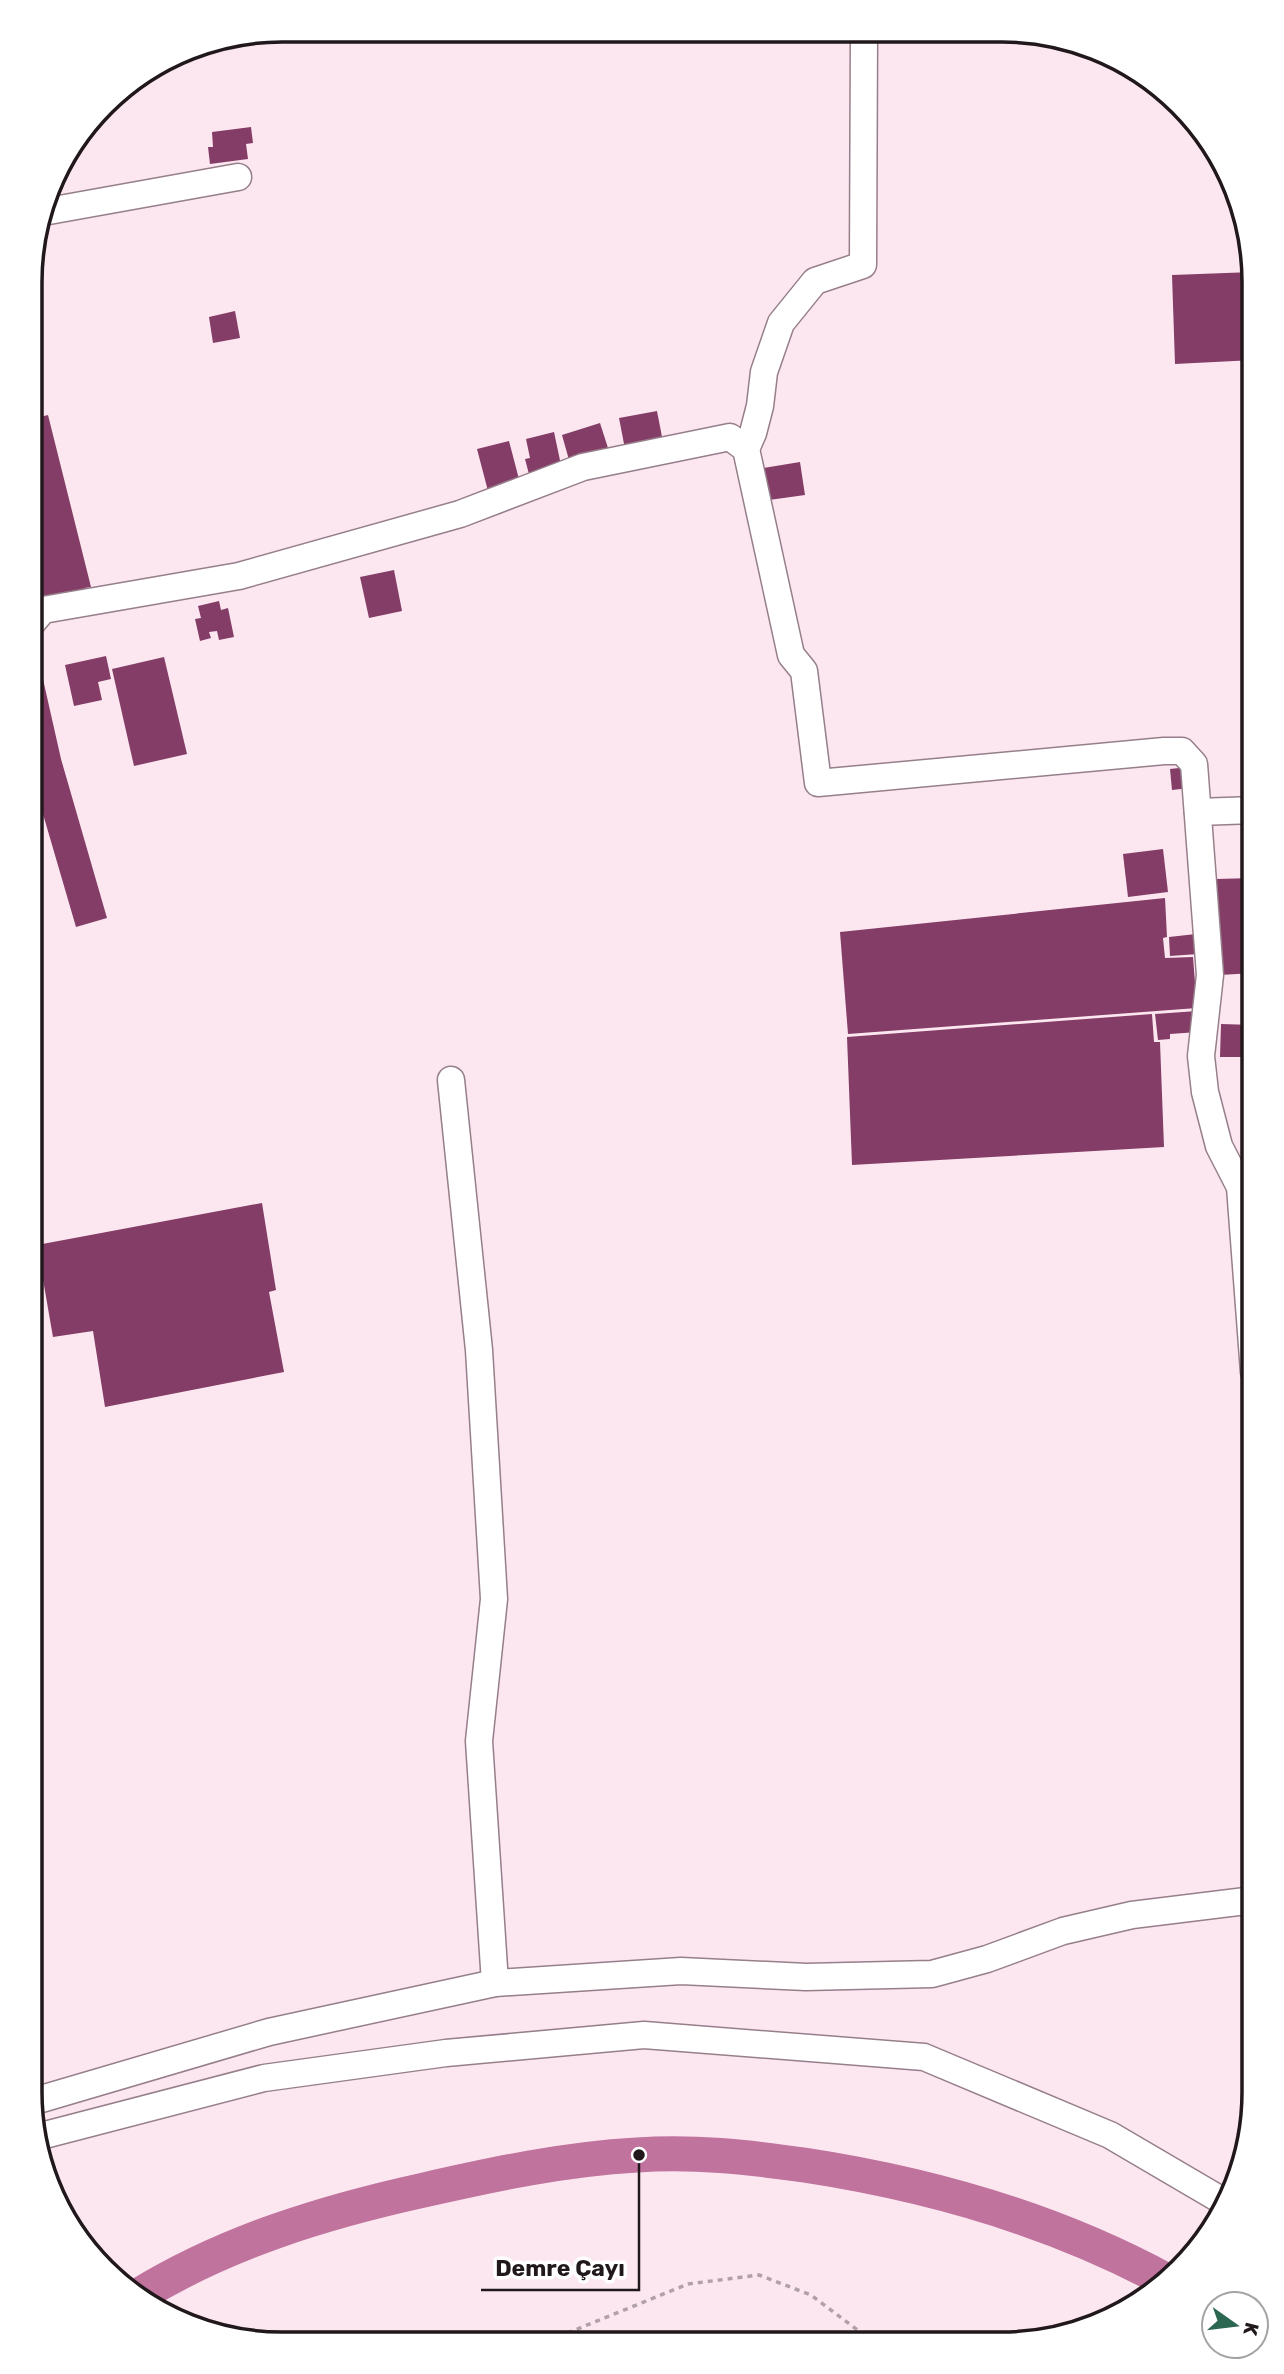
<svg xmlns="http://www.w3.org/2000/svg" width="1284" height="2374" font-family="Rubik,sans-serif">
	<rect width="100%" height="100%" fill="#fce7f1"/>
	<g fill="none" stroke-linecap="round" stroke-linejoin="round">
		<path stroke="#c0739d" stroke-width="35" d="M138,2296C226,2242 324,2212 424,2190C494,2174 565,2159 637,2155C693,2151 748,2157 804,2165C929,2184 1055,2220 1167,2281"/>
	</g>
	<g fill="#843d66">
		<polygon points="251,127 253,143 246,144 248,159 210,164 208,147 213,147 212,132"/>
		<polygon points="1253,272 1254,360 1175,364 1172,275"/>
		<polygon points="235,311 240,338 213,343 209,317"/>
		<polygon points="657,411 663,442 625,449 619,418"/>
		<polygon points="48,415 91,587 85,588 87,595 31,609 32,419"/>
		<polygon points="600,423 608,448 569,460 562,435"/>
		<polygon points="554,432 561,465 530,478 525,459 530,458 526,439"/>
		<polygon points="509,441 520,483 488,491 477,449"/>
		<polygon points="800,462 805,495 762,501 757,469"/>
		<polygon points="394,570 402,611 369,618 360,577"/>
		<polygon points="219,601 221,610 228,608 234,637 219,640 217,631 209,632 211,638 200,641 195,619 201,618 198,606"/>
		<polygon points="106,656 111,679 98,682 102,700 74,706 65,665"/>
		<polygon points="38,657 61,759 107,918 76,927 31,773 31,658"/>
		<polygon points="164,657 187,754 134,766 112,669"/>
		<polygon points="1188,767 1190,788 1172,790 1170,769"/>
		<polygon points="1163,849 1168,892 1128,897 1123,854"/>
		<polygon points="1254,878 1254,973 1220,975 1216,879"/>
		<polygon points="1165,898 1167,937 1163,938 1165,958 1193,957 1197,1008 848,1034 840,932"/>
		<polygon points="1196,934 1198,954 1170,956 1169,937"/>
		<polygon points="1197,1011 1198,1032 1170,1034 1170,1039 1158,1040 1155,1014"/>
		<polygon points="1152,1014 1154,1042 1160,1042 1164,1147 852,1165 847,1037"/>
		<polygon points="1221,1024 1254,1025 1254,1057 1220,1057"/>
		<polygon points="262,1203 276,1290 269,1292 284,1372 105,1407 93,1331 53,1337 37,1245"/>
	</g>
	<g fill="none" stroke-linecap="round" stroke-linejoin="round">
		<defs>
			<g id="minor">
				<polyline points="43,212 238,177"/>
				<polyline points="746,449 753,433 760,406 764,372 781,323 815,281 863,265 864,33"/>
				<polyline points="31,624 43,610 239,576 460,514 583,467 730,437 746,449 791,655 804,671 818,783 1164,751 1182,751 1194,764 1210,975 1201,1056 1205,1092 1219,1146 1240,1187 1254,1372"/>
				<polyline points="1198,812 1254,810"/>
				<polyline points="451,1080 479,1350 494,1599 479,1741 495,1983"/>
				<polyline points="31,2102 269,2032 495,1983 681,1971 806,1977 932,1974 987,1959 1063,1931 1132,1915 1254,1900"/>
				<polyline points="37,2137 264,2078 446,2053 644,2035 924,2057 1110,2135 1226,2203"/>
			</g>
		</defs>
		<use href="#minor" stroke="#967f8a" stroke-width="29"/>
		<polyline stroke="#b1a0a8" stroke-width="3.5" stroke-dasharray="5 5" stroke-linecap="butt" points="488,2343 570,2332 688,2284 759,2275 811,2295 876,2344"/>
		<use href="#minor" stroke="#fff" stroke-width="26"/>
	</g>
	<path d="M0 0H1284V2374H0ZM282 42H1002A240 240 0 0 1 1242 282V2092A240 240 0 0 1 1002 2332H282A240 240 0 0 1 42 2092V282A240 240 0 0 1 282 42Z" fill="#fff" fill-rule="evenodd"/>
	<path fill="none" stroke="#21181c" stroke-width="3.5" d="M282 42H1002A240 240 0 0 1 1242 282V2092A240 240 0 0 1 1002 2332H282A240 240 0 0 1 42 2092V282A240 240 0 0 1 282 42Z"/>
	<path fill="none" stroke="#21181c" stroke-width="2.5" d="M639 2155L639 2290H481"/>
	<circle fill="#21181c" stroke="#fff" stroke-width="2.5" cx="639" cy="2155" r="7"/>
	<g font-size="23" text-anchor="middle" font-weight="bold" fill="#21181c" stroke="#fff" stroke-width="7" stroke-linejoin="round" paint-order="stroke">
		<text x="560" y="2276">Demre Çayı</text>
	</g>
	<g transform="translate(1235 2325) rotate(104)"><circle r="33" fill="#ffffff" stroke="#a6a3a4" stroke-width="2"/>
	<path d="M0-5L12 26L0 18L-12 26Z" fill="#2c6751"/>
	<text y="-10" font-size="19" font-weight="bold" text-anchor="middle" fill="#21181c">K</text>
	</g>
</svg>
